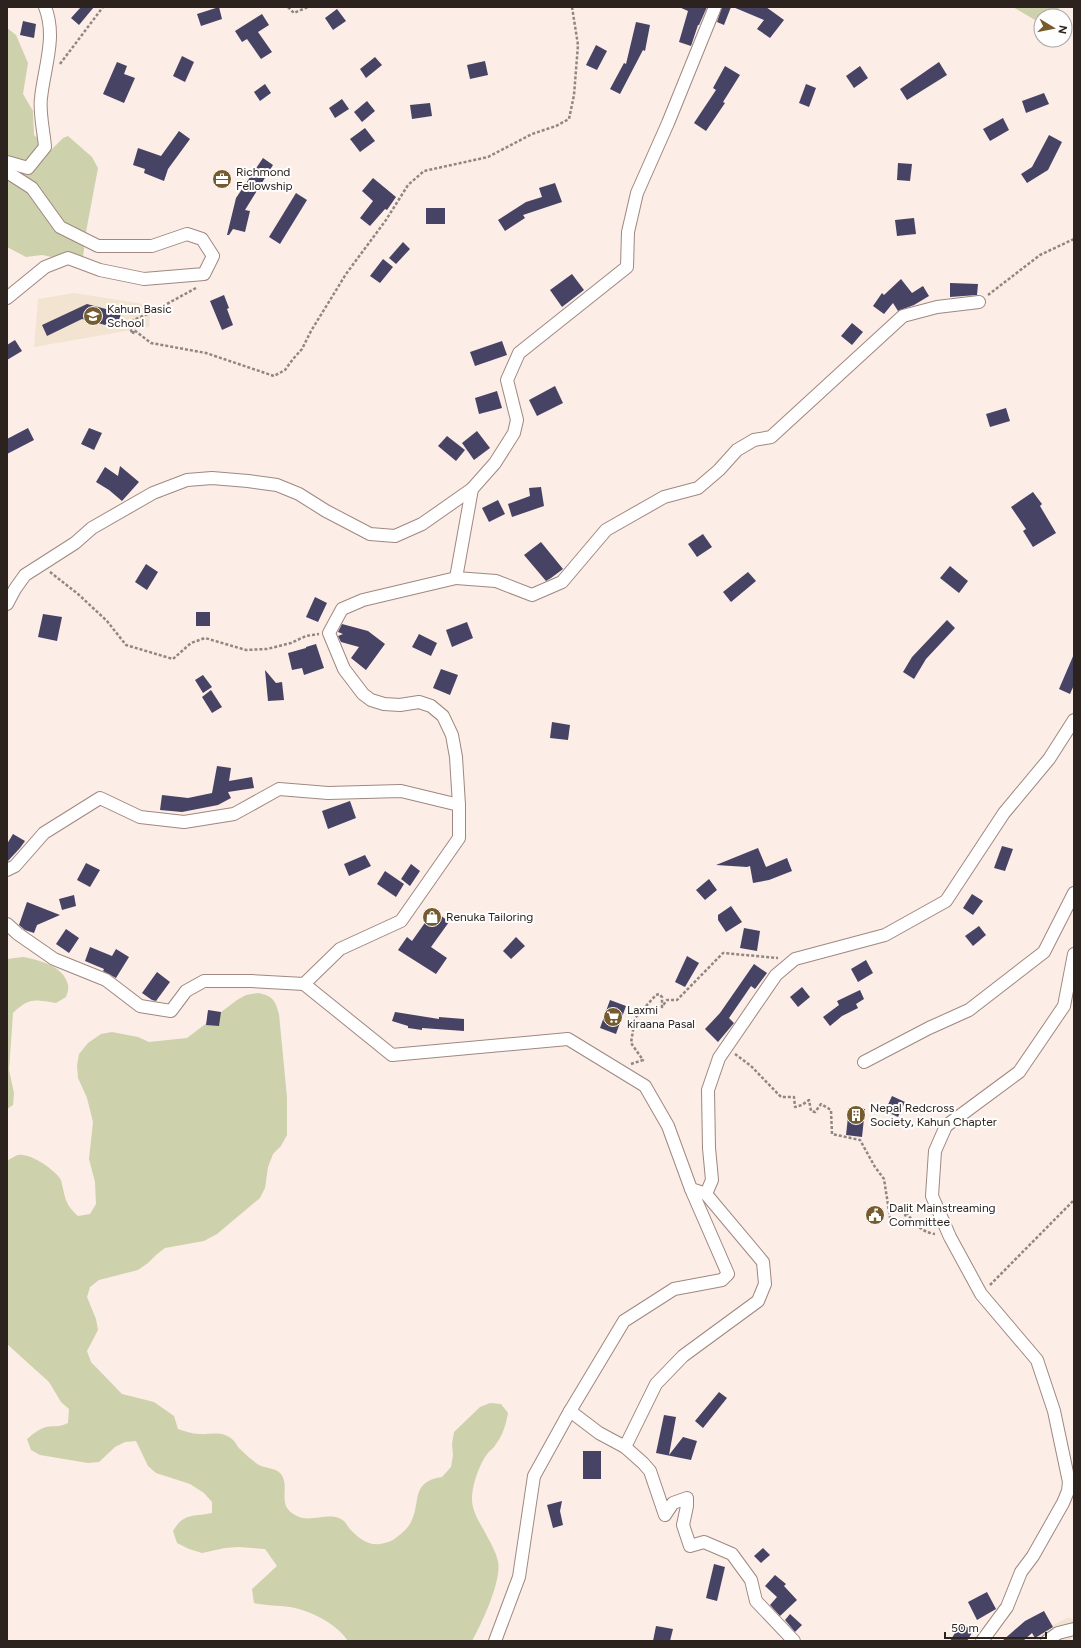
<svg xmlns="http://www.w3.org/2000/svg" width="1081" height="1648" font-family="Figtree,sans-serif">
	<rect width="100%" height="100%" fill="#fcede7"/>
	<g fill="#f3e4d1">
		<polygon points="74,293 151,305 149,327 34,347 38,299"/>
		<polygon points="1069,1617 1074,1620 1074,1633 1070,1641 1013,1641 1034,1635"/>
	</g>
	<g fill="#cdd1ac">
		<polygon points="1013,7 1059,7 1058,16 1041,16 1041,31 1035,20"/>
		<polygon points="7,28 16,35 28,63 23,94 33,111 34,135 51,150 63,138 68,136 92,157 98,168 86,232 82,266 57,258 42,255 26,257 7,247"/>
		<path d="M23,957C39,960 64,966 68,985C69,989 67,994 66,997L56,1003C34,1000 30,997 13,1013L9,1070L14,1093L13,1105L7,1109V959Z"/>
		<path d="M258,993C273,996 275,1000 279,1014L287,1097V1135L281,1146L273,1154L268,1167L265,1188L260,1198L217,1234L204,1241L165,1248L156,1255L148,1263L138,1270L99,1280L90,1287L87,1297L96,1319L98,1330L87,1351L91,1362L122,1394L154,1402L174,1416L178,1429C185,1431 192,1434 199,1434C211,1435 222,1430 233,1440C236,1442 237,1447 240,1449C246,1455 253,1461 259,1465C266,1469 275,1467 281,1474C291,1488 275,1506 297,1516C311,1523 327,1512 341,1519C345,1521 347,1525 349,1528C357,1537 368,1546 380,1544C387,1543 392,1541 397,1537C402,1533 406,1530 410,1524C422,1503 409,1482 442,1477L451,1467L453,1455L452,1444L454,1432L480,1407L490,1403L501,1404L508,1413C506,1424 503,1435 496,1444C494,1448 490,1450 488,1453C479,1464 472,1486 472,1499C472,1513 482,1526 488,1538C492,1545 496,1553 498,1561C502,1581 482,1623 472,1641H348C336,1623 311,1611 290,1607C278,1605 266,1606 254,1603L252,1589L277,1566L265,1549L238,1547L225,1548L202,1553L189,1549L177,1543L173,1531C184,1512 194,1517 212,1513V1502L204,1493L190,1484L156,1473L148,1466L136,1441L125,1442L115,1447L99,1462L88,1463L40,1455L31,1450L27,1439C33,1434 39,1429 46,1427C56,1425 57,1428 68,1423L69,1409L61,1402L49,1382L7,1344V1161C10,1159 15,1156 18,1155C31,1153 55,1170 61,1180C62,1184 63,1189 64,1193C66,1203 70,1209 78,1216L90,1214L96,1204L95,1182L89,1159L93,1122L87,1098L78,1078L77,1066L79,1054L88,1043L101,1034L112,1032L138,1037L149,1042L187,1038L237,1000L246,995Z"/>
	</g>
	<g fill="#464364">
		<polygon points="81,7 94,7 79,25 71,18"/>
		<polygon points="219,7 222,19 201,26 197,14"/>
		<polygon points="679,7 707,7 699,25 698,25 691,46 679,42 688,11"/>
		<polygon points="722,7 731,7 724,25 717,22"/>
		<polygon points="733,7 766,7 784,20 770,38 757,29 764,20"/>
		<polygon points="337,9 346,21 333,30 325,18"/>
		<polygon points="262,14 269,25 258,32 272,52 261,59 247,39 242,42 235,31"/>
		<polygon points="23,21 36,24 34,38 20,35"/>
		<polygon points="636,22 650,25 645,51 643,50 620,94 610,89 624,63 626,64"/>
		<polygon points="596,45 607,51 597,70 586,65"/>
		<polygon points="182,56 194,62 185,82 173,76"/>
		<polygon points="375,57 382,65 366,78 360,69"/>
		<polygon points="485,61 488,75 470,79 467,65"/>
		<polygon points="117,62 127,66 124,74 135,78 124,103 103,94"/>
		<polygon points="939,62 947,75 907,100 900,89"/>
		<polygon points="725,66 740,75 723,102 725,103 706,131 694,123 716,90 713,88"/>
		<polygon points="860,66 868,78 854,88 846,76"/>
		<polygon points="265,84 271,93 260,101 254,92"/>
		<polygon points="806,84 816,88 809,107 799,103"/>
		<polygon points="1044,93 1049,104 1026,113 1022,101"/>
		<polygon points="342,99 349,109 335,118 329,108"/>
		<polygon points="367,101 375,111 362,122 354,112"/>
		<polygon points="430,103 432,116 412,119 410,105"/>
		<polygon points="1003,118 1009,130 990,141 983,129"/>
		<polygon points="365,128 375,141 360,152 350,139"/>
		<polygon points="179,131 190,139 168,169 164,181 144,173 145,169 133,165 138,148 161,156"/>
		<polygon points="1049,135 1062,142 1048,170 1027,183 1021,174 1032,167"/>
		<polygon points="263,158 273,165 245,210 250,211 245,232 233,229 229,235 227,235 236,198"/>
		<polygon points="898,163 912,164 910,181 897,180"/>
		<polygon points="373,178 396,197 387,210 385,209 370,226 360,218 373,201 362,191"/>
		<polygon points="555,183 562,202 523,215 525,218 505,231 498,220 526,202 542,197 539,188"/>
		<polygon points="296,193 307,200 280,244 269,237"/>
		<rect x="426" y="208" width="19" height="16"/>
		<polygon points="914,218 916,234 897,236 895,220"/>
		<polygon points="403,242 410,249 396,264 389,258"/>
		<polygon points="383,259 393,267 380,283 370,276"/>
		<polygon points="572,274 584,290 562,307 550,290"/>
		<polygon points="901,279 912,293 923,286 929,296 914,305 898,311 893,303 884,314 873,306 882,293 884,295"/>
		<polygon points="950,283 978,284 977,295 950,297"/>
		<polygon points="224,295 229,308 227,309 233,325 222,330 210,301"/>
		<polygon points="87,304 121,313 117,328 82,319 47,336 42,325"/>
		<polygon points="852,323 863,332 852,345 841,336"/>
		<polygon points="15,340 22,351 7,360 7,345"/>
		<polygon points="502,341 507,355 475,366 470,352"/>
		<polygon points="555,386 563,403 537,416 529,400"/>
		<polygon points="497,391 502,408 479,414 475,398"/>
		<polygon points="1006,408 1010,421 990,427 986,414"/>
		<polygon points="28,428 34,440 7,454 7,439"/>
		<polygon points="89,428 102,433 94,450 81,444"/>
		<polygon points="477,431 490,448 474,460 462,443"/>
		<polygon points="447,436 465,450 456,461 438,446"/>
		<polygon points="120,466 139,482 122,501 109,490 96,482 105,467 118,476"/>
		<polygon points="541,487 544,506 512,517 508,504 530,496 529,488"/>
		<polygon points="1033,492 1042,504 1040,506 1056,533 1033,547 1023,531 1026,529 1011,507"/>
		<polygon points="498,500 505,514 489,522 482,508"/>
		<polygon points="703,534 712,547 697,557 688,544"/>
		<polygon points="541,542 563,569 551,578 546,581 524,555"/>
		<polygon points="146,564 158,572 147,590 135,582"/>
		<polygon points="950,566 968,581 959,593 940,578"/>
		<polygon points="748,572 756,581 731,602 723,592"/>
		<polygon points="315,597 327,603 318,622 306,617"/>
		<rect x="196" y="612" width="14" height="14"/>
		<polygon points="43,614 62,617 57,641 38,637"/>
		<polygon points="947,620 955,628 926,659 914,679 903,672 912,657"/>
		<polygon points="467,622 473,638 452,647 446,630"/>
		<polygon points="342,624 368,631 385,644 366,670 351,658 359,647 341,642 338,636 343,634 338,632"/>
		<polygon points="419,634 437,643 431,656 412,647"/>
		<polygon points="316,644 324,668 304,675 302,668 292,670 288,653 306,648 306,647"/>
		<polygon points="1074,654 1074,685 1070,694 1059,689"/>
		<polygon points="441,669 458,675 450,695 433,688"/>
		<polygon points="265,670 276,683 282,682 284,700 268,701"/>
		<polygon points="203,675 212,687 203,693 195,680"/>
		<polygon points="211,690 222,707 212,713 202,697"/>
		<polygon points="552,722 570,725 568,740 550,738"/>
		<polygon points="217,766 231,768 229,781 252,777 254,788 228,792 231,798 218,805 182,812 160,810 162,795 188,798 212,793"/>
		<polygon points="350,801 356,818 328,829 322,811"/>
		<polygon points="13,834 25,841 20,848 7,862 7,844"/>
		<polygon points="1002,846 1013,849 1005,871 994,868"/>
		<polygon points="758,848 766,867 787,858 792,871 769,880 753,883 750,866 747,867 716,865"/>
		<polygon points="365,855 371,866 349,876 344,864"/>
		<polygon points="86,863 100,870 90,887 77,880"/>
		<polygon points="411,864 420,871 410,886 401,879"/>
		<polygon points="385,871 404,884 396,897 377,884"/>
		<polygon points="709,879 717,890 705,900 696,890"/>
		<polygon points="972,894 983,901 973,915 963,908"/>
		<polygon points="74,895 76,906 62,910 59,899"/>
		<polygon points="27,902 60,915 37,925 34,933 25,930 19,925"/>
		<polygon points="731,906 742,922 726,932 718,920 718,915"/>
		<polygon points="434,910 449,922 431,947 447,958 436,974 398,950 407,937 412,941"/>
		<polygon points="979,926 986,935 973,946 965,936"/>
		<polygon points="744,928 760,931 757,951 740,948"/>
		<polygon points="66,929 79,938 69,953 56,944"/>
		<polygon points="516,937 525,946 511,959 503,951"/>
		<polygon points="90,947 112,956 116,949 129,957 116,978 103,971 104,969 85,961"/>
		<polygon points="687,956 699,963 685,987 675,982"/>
		<polygon points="866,960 873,973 858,982 851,969"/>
		<polygon points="754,964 767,973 755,989 751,986 729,1018 734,1023 718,1042 705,1029 720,1013"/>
		<polygon points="157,972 170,982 156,1001 152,1000 142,993"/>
		<polygon points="802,987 810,997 798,1007 790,997"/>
		<polygon points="860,990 864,999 856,1004 858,1008 842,1016 830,1026 823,1017 839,1005 837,1001"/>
		<polygon points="610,1000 626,1006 616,1034 600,1028"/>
		<polygon points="208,1010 221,1012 219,1026 206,1025"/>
		<polygon points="395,1012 439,1019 439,1017 464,1019 464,1031 422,1028 422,1030 408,1028 408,1026 392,1021"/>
		<polygon points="892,1096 905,1102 898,1117 885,1111"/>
		<polygon points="849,1108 865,1109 862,1137 846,1135"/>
		<polygon points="872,1207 882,1211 878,1223 867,1219"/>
		<polygon points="719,1392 727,1398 703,1428 695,1421"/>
		<polygon points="664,1415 676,1417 669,1455 683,1437 697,1441 691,1460 656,1453"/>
		<rect x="583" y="1451" width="18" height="28"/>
		<polygon points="562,1501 560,1511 563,1525 553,1528 547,1505"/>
		<polygon points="763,1548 770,1555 761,1563 754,1556"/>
		<polygon points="714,1564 725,1567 717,1601 706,1598"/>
		<polygon points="775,1575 786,1584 784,1586 797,1600 780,1616 770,1605 777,1597 765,1586"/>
		<polygon points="987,1592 996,1609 977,1620 968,1602"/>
		<polygon points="1044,1611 1053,1627 1035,1638 1032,1633 1023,1641 1002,1641 1025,1621"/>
		<polygon points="790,1614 802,1625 795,1632 785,1620"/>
		<polygon points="961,1623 973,1631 967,1641 950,1641"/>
		<polygon points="656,1626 673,1629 670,1641 653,1641"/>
	</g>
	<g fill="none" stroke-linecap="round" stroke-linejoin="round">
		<defs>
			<g id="minor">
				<path d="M7,162L28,168L45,147C44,133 39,112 41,98C44,68 57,37 45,7"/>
				<polyline points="7,172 32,188 60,227 98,246 152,246 187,234 202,239 213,256 204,274 144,279 100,270 68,258 45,267 7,298"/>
				<polyline points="456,578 496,581 532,595 562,582 606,530 664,497 698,488 719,470 737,450 754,440 771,437 903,316 937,307 979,302"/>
				<polyline points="7,604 15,589 25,575 75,543 92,528 153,493 187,480 212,478 248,481 277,485 299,494 326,511 370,534 395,536 422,524 472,489"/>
				<polyline points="7,870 15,866 44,833 100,798 140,817 184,822 234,814 279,789 328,793 401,791 459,805"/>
				<polyline points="7,924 18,934 54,959 106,980 140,1006 171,1011 186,991 204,981 251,981 304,984"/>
				<polyline points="864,1062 929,1028 969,1010 1044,952 1074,893"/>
				<polyline points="706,1194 712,1180 709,1148 708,1090 719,1058 776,975 795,959 885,935 946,901 1004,813 1049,759 1074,720"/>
				<polyline points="570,1411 599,1433 625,1447 643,1463 650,1471 665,1515 673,1503 687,1498 687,1506 683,1525 690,1546 704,1542 732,1554 751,1580 756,1601 794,1641"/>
				<polyline points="625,1447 656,1384 683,1356 758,1301 765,1284 763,1262 706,1194 691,1189 668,1126 645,1086 568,1039 392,1055 304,984 340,949 401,921 459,838 459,805 456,757 452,735 443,716 431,706 419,702 400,705 384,704 371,700 363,694 344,669 329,633 342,609 363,600 456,578 472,489 495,463 514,433 517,420 507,380 519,353 627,267 628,232 637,193 668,123 715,7"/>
				<polyline points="495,1641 519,1577 534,1476 570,1411 624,1321 674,1289 722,1280 728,1274 691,1189"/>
				<polyline points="982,1641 1007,1607 1021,1572 1033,1556 1063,1503 1068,1491 1069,1482 1054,1411 1037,1360 981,1294 950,1237 932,1196 935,1151 946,1126 1019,1072 1064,1006 1074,954"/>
				<polyline points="1047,1641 1058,1633 1074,1629"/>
			</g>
		</defs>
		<use href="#minor" stroke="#9f887f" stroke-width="14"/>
		<g stroke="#928681" stroke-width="2.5" stroke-dasharray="3 2" stroke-linecap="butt">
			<polyline points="288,7 294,13 308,7"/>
			<polyline points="60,64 103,7"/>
			<polyline points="196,288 154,311 127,323 133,334 134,330 151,343 206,353 274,376 285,370 293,359 302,349 311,331 346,274 386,220 408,185 424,171 488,157 532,134 556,126 569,119 574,95 578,45 572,7"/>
			<polyline points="988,295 1040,255 1074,239"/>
			<polyline points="50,572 78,594 107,621 126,645 173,659 191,643 205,638 246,650 267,649 291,643 306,636 319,634"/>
			<path d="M735,1054L751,1066L781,1097H794L795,1107L802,1105L809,1100L811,1111L815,1112L821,1104L831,1110L832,1134L860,1140L875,1167L884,1179L891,1224L903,1226L906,1212C914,1223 921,1232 935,1234"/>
			<polyline points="631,1064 643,1060 631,1043 635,1018 656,995 659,994 662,997 662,1007 667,1000 677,1000 723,953 778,958"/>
			<polyline points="990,1285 1074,1200"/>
		</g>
		<use href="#minor" stroke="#fff" stroke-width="12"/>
	</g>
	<defs>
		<symbol id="office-disc" viewBox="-11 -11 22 22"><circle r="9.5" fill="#755b2d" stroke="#fefefe"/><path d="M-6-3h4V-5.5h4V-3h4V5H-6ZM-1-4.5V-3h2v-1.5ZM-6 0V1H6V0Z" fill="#fff"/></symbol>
		<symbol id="school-disc" viewBox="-11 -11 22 22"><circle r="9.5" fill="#755b2d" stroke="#fefefe"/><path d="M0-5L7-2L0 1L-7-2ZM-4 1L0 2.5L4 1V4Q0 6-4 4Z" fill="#fff"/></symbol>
		<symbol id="shop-disc" viewBox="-11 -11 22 22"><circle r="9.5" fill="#755b2d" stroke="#fefefe"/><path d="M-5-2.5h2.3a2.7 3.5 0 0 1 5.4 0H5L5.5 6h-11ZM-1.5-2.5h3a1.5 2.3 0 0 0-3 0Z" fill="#fff"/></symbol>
		<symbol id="supermarket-disc" viewBox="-11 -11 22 22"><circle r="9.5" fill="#755b2d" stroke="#fefefe"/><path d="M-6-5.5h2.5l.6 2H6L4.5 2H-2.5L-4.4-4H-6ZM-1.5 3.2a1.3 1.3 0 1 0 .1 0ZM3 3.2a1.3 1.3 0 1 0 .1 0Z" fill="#fff"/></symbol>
		<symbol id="building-disc" viewBox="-11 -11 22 22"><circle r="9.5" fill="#755b2d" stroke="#fefefe"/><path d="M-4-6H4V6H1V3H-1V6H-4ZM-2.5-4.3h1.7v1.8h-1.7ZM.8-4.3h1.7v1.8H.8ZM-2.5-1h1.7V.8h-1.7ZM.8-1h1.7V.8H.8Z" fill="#fff"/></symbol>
		<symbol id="civic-disc" viewBox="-11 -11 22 22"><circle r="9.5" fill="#755b2d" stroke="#fefefe"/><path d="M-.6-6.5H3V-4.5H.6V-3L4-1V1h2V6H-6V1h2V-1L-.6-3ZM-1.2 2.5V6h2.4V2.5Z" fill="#fff"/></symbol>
	</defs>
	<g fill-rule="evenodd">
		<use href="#office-disc" x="211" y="168" width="22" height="22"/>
		<use href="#school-disc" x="82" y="305" width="22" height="22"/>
		<use href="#shop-disc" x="421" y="906" width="22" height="22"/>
		<use href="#supermarket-disc" x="602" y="1006" width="22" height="22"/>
		<use href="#building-disc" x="845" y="1104" width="22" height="22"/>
		<use href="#civic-disc" x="864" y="1204" width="22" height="22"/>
	</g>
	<g text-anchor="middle" stroke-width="4" stroke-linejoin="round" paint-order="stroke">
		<g font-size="12" fill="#2c231f" stroke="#fefefe" text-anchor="start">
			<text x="236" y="176">Richmond<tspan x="236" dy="14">Fellowship</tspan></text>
			<text x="107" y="313">Kahun Basic<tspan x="107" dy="14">School</tspan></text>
			<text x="446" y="921">Renuka Tailoring</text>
			<text x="627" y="1014">Laxmi<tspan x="627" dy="14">kiraana Pasal</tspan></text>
			<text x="870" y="1112">Nepal Redcross<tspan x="870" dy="14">Society, Kahun Chapter</tspan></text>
			<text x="889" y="1212">Dalit Mainstreaming<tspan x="889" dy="14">Committee</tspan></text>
		</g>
	</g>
	<rect width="1081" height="1648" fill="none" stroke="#2c231f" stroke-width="16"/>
	<g transform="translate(1053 28) rotate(100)"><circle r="19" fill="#fefefe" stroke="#aaa6a5"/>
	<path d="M0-3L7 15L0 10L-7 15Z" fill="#755b2d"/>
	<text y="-6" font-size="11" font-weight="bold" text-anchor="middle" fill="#2c231f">N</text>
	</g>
	<path d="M945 1632v6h101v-6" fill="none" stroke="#2c231f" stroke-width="2"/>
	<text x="951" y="1632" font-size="12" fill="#2c231f" stroke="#fefefe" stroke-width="3" paint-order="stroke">50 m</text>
</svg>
